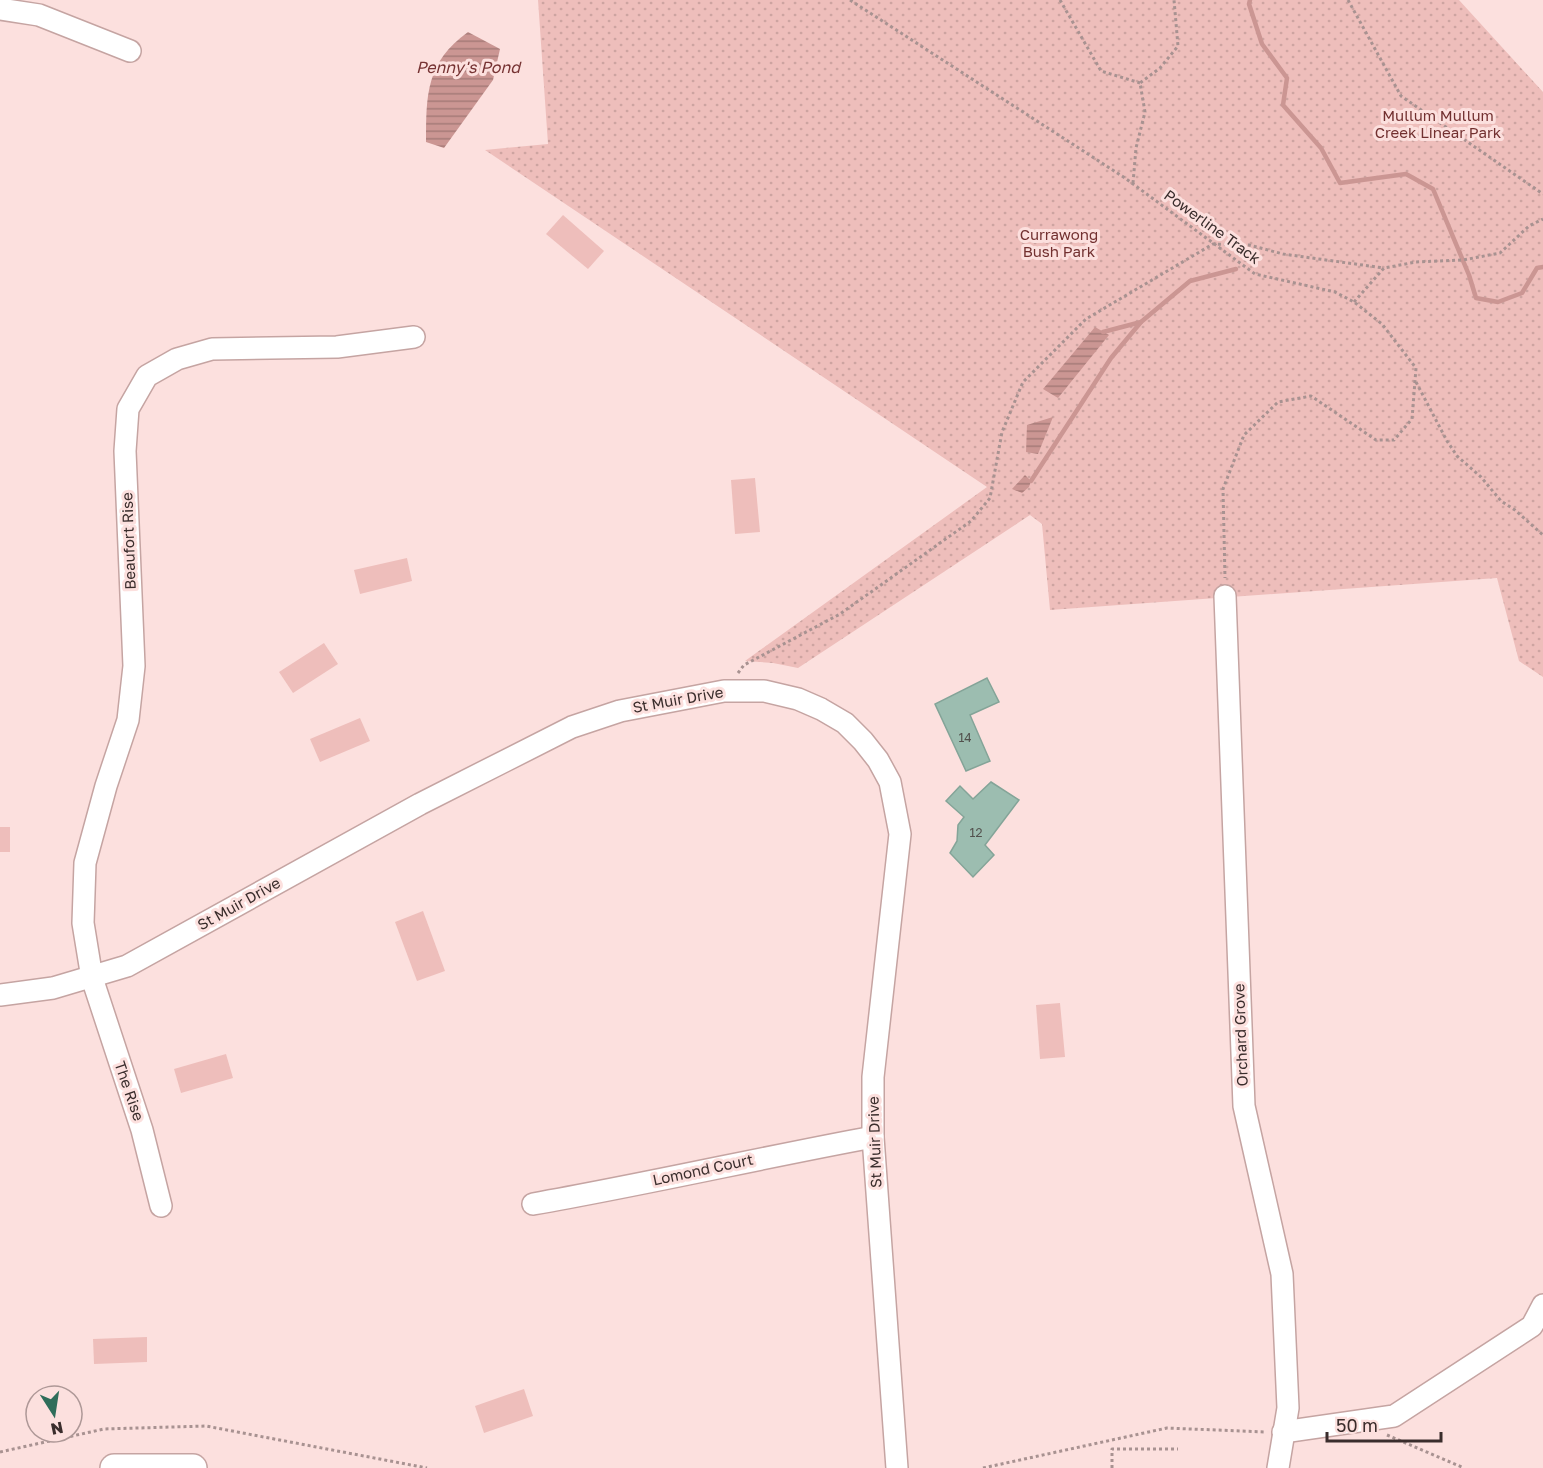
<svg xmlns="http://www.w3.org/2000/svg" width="1543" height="1468" font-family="'Golos Text',sans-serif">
	<defs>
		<pattern id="park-dots" width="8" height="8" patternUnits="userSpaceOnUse" patternTransform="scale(1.5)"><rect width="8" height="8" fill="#eebebb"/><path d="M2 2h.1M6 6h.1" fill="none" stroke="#cda4a1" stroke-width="1.8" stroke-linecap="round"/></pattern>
		<pattern id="water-rules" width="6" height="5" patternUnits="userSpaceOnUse" patternTransform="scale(1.5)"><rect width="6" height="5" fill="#cb9693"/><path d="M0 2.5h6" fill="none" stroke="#a67b78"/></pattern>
	</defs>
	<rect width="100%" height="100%" fill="#fce0de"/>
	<polygon fill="url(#park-dots)" points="538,0 1459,0 1543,92 1543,677 1519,661 1497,578 1050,610 1042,524 1030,515 798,668 773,663 745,661 987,487 485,150 548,144"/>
	<g fill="#eebebb">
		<polygon points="563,215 604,251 588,269 546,234"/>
		<polygon points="755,478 760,532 735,534 731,480"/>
		<polygon points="407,558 412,581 360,594 354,570"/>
		<polygon points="324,643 338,664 293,693 279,672"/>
		<polygon points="360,718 370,741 320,762 310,739"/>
		<rect x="0" y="827" width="10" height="25"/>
		<polygon points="423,911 445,971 417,981 395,922"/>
		<polygon points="1060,1003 1065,1057 1040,1059 1036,1005"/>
		<polygon points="226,1054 233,1078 181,1093 174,1069"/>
		<polygon points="147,1337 147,1362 94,1364 93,1339"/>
		<polygon points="524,1389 533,1416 484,1433 475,1406"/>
	</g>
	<g fill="url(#water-rules)">
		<path d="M468,32L500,49L493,80L444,148L426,142C426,95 426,62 468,32Z"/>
		<polygon points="1095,327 1109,335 1058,398 1043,389"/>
		<polygon points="1053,417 1038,454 1026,452 1027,425"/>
		<polygon points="1025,475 1031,481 1029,487 1022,493 1012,489"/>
	</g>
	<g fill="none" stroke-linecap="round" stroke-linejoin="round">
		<g stroke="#cb9693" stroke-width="4.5">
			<polyline points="1250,0 1249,4 1262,44 1287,78 1283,105 1321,148 1340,183 1406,174 1433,189 1469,275 1476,298 1498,302 1522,293 1537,268 1543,267"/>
			<polyline points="1103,332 1141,322"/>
			<polyline points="1031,481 1111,358 1141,322 1190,281 1236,269"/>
		</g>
	</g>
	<g fill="#9cbdb0" stroke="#84a498" stroke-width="1.5">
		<polygon points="987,678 999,702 970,715 990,761 966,771 935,704"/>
		<polygon points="991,782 1019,800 985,845 994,855 973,877 950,853 957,841 958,825 964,817 946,801 960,786 973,799"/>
	</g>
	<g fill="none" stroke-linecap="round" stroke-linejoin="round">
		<defs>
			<g id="minor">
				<polyline points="0,9 39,15 130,51"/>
				<polyline points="1225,596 1244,1106 1282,1274 1288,1408 1278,1468"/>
				<polyline points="0,995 53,988 127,966 420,804 572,727 620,711 724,691 764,691 798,699 821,709 845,723 863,741 878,760 890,782 900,834 873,1077 873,1137 897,1468"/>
				<path d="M533,1204C647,1184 760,1158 873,1137"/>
				<polyline points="161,1206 142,1130 92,978 83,923 85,863 106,786 128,720 134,666 125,451 128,409 147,376 177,359 212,349 337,347 414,337"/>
				<polyline points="1283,1432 1394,1416 1532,1326 1543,1305"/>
			</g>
			<polyline id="major" points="114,1468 193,1468"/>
		</defs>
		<use href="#minor" stroke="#c5a4a2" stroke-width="24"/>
		<use href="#major" stroke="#c5a4a2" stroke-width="30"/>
		<g stroke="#a89291" stroke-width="3" stroke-dasharray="3 3" stroke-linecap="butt">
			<polyline points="850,0 1125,178 1255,274 1335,292 1354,302 1382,324 1416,368 1412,419 1394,440 1376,440 1311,396 1278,402 1244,435 1223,489 1225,578"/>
			<polyline points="1060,0 1101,71 1140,83"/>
			<polyline points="1348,0 1401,96 1543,194"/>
			<polyline points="1133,183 1136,148 1145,112 1140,83 1160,68 1178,46 1174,0"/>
			<polyline points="1354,302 1384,268 1416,262 1463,260 1500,253 1529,226 1543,219"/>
			<polyline points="1416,382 1447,441 1457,456 1481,477 1501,501 1515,510 1543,535"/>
			<polyline points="738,673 744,665 840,614 971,521 990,498 1002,432 1023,382 1086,319 1213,244 1249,245 1283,254 1384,268"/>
			<polyline points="1387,1435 1464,1468"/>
			<polyline points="0,1452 104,1429 206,1426 427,1468"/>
			<polyline points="983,1468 1167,1428 1265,1432"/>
			<polyline points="1112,1468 1112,1449 1178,1449"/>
		</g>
		<use href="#minor" stroke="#fff" stroke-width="21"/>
		<use href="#major" stroke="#fff" stroke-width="27"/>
	</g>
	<g text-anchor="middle" stroke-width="6" stroke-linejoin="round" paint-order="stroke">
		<g font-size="12" fill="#52514d">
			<text x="965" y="742">14</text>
			<text x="976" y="837">12</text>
		</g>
		<g font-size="15" fill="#723030" stroke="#fce0de">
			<text x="1438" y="121">Mullum Mullum<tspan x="1438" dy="17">Creek Linear Park</tspan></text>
			<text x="1059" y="240">Currawong<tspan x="1059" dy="17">Bush Park</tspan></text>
		</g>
		<g font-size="15" fill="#3a2d2c" stroke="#fce0de">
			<text transform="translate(1212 227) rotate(36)" y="5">Powerline Track</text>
			<text transform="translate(129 541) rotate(-92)" y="5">Beaufort Rise</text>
			<text transform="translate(678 700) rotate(-10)" y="5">St Muir Drive</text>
			<text transform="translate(239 904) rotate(-29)" y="5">St Muir Drive</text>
			<text transform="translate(1241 1035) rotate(-92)" y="5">Orchard Grove</text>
			<text transform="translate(129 1091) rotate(71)" y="5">The Rise</text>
			<text transform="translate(875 1142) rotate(-92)" y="5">St Muir Drive</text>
			<text transform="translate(703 1170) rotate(-12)" y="5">Lomond Court</text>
		</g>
		<g font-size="16" font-style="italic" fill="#763333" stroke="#fce0de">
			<text x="468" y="73">Penny's Pond</text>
		</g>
	</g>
	<g transform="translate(54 1414) rotate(168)"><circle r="28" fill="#fce0de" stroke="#ae9897" stroke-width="1.5"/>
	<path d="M0-4.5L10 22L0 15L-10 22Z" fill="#2f6d5a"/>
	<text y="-9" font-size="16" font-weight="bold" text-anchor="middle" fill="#3a2d2c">N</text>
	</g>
	<path d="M1327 1432v9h114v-9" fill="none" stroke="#3a2d2c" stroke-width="3"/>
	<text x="1336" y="1432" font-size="18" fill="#3a2d2c" stroke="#fce0de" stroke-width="4.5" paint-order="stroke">50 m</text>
</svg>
